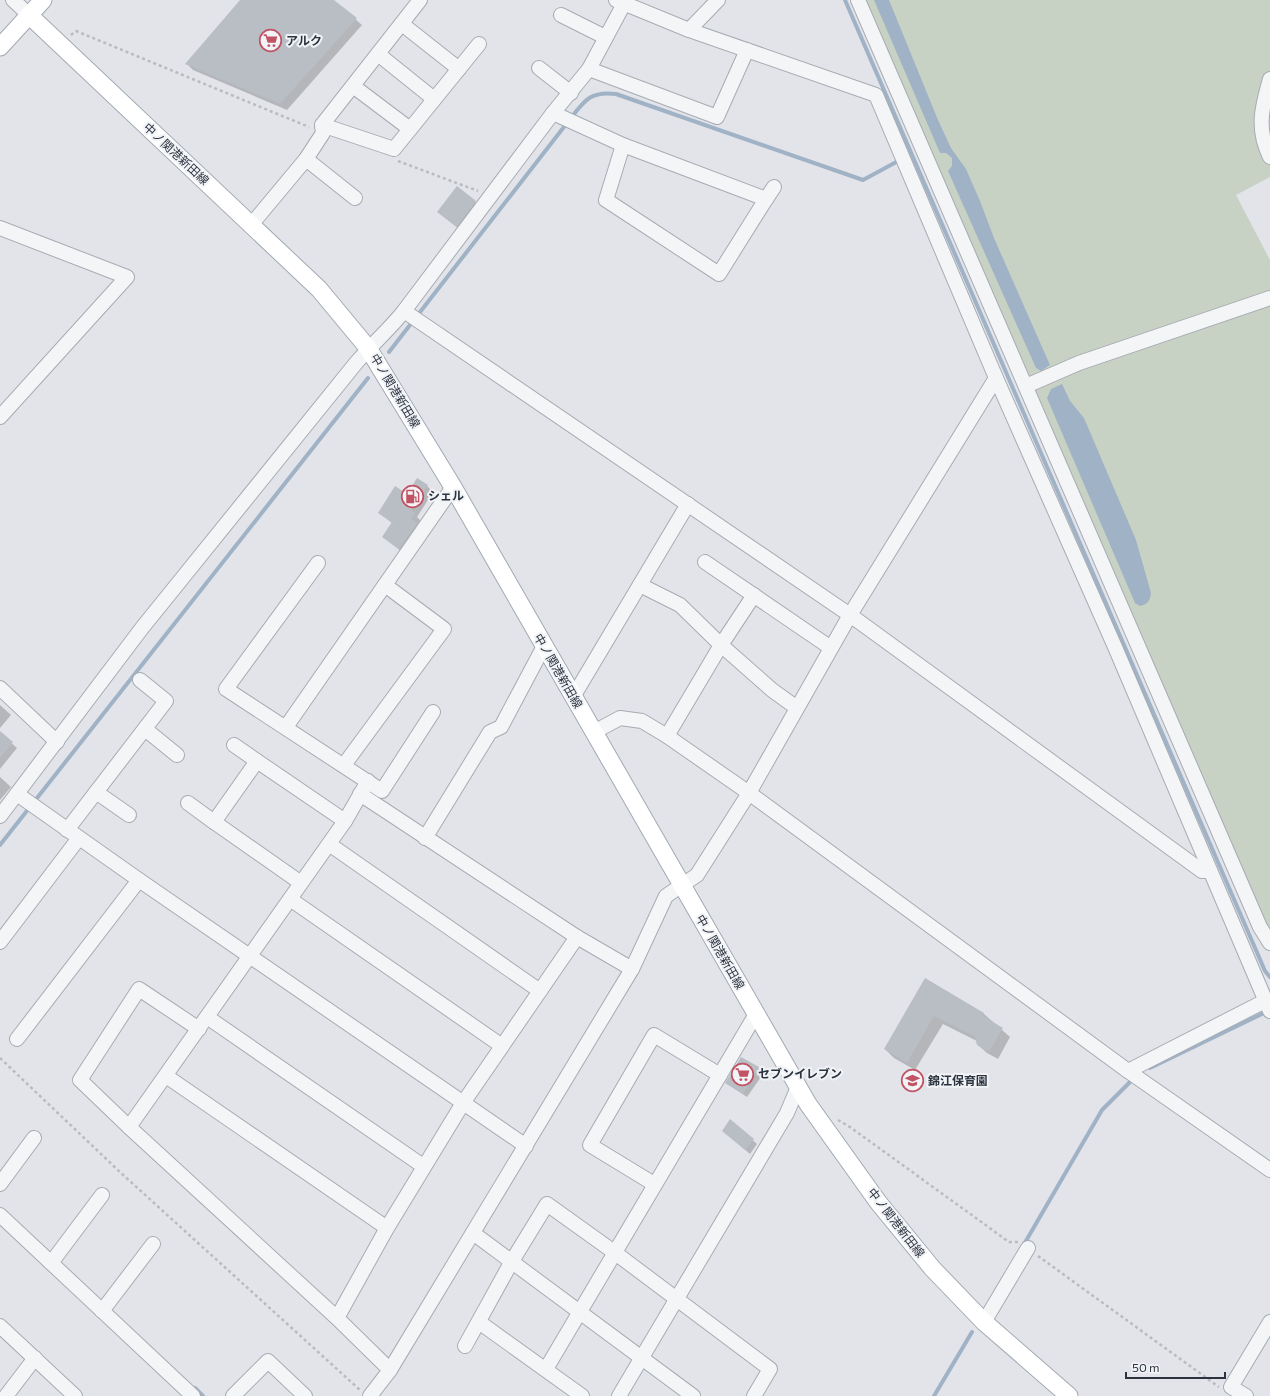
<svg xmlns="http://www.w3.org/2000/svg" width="1270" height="1396" font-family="Commissioner,'Noto Sans JP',sans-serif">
	<rect width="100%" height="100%" fill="#e2e4e9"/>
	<polygon fill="#c7d2c4" points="864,0 1270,0 1270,177 1236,195 1270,260 1270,933"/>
	<g fill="#a0b2c5">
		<polygon points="874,0 889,0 938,120 951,148 966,169 980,201 994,238 1050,365 1041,371 1036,368 948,171 952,166 952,158 946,153 940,153"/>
		<path d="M1062,384L1070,401L1084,418L1136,540L1151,593C1150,601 1148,604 1140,606L1135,603L1047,398L1051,389Z"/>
	</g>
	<g fill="#0003">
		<polygon points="241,0 333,0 362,25 287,110 193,70 187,64"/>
		<polygon points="457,187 482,208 464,233 438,212"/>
		<polygon points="427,486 433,492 417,517 420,520 418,524 423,529 406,555 383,537 392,523 379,513 407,495"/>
		<polygon points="0,705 11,715 0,728"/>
		<polygon points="0,733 17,748 0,769"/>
		<polygon points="0,777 11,787 0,800"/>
		<polygon points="926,979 984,1014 1010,1037 998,1059 987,1053 978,1045 977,1041 943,1024 915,1070 894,1058 885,1049"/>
		<polygon points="758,1068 762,1073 761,1077 747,1097 726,1083"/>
		<polygon points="730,1120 757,1144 750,1154 728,1135"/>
	</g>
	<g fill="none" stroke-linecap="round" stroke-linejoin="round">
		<g stroke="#a0b2c5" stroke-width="4">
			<polyline points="845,0 1265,971 1270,977"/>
			<path d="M571,118C585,99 592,91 616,94L863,180L900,160"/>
			<polyline points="389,352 567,123"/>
			<polyline points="0,845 368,378"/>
			<polyline points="1150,1068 1268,1011"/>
			<polyline points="1023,1246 1102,1110 1134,1078"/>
			<polyline points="195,1388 203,1396"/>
			<polyline points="934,1396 972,1332"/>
		</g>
	</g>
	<g fill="#b9bec5">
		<polygon points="240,0 334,0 357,18 280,104 185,64"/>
		<polygon points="457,186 476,201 457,227 437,212"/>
		<polygon points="417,478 428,485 411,510 415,513 411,519 418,523 399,549 382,537 392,522 378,513 395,486 407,494"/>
		<polygon points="0,731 13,742 0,758"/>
		<polygon points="925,978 984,1013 983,1016 1003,1028 989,1052 977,1045 975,1037 934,1016 907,1063 884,1049"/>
		<polygon points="741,1057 759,1067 743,1094 725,1083"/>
		<polygon points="730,1119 754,1139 745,1150 722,1131"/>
	</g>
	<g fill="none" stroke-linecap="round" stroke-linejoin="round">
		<defs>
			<g id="minor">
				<polyline points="13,0 29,15"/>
				<polyline points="616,0 689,30 876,95 996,378 1115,647 1270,1011"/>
				<polyline points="858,0 1260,927 1270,943"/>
				<polyline points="561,15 605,37"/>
				<polyline points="402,24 459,69"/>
				<polyline points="689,30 718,0"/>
				<polyline points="378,54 434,99"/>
				<polyline points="539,68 571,93"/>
				<polyline points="589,69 717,117 747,50"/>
				<path d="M1270,79C1262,107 1256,129 1270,157"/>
				<polyline points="353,86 410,129"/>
				<polyline points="553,113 623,145 766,199 719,274 606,200 623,145"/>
				<polyline points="322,125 394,149 479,44"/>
				<polyline points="306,159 355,198"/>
				<polyline points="766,199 774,187"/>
				<polyline points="251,225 306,159 323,133 322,125 420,0"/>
				<polyline points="0,228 127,277 0,417"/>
				<polyline points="404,311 850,615 1202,871 1210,871"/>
				<polyline points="1026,386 1079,363 1270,298"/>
				<polyline points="705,562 831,648"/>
				<polyline points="318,563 226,689 382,791 433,712"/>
				<polyline points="640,585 680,605 721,645 772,690 797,708"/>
				<polyline points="0,688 57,742"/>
				<polyline points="573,697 688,504"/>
				<polyline points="286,727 453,487"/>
				<polyline points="145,729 177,755"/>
				<polyline points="594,732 620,718 642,721 667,736 749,793 1128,1071 1270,1170"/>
				<polyline points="667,736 721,645 754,595"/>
				<polyline points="234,745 257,761"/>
				<polyline points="344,765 444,629 385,585"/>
				<polyline points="368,781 345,821 129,1127 337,1318 390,1370"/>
				<polyline points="96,792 129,815"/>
				<polyline points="17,794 139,880 526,1146"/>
				<polyline points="360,794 577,937 632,969"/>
				<polyline points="188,803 214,822"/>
				<path d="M0,816L142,628L356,363C371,345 389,330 404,311L553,113L589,69L626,0"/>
				<polyline points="67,830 166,701 140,680"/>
				<polyline points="425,838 490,732 501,727 544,646"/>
				<polyline points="329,844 540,991"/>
				<polyline points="301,883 214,822 257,761 345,821"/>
				<polyline points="290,899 502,1046"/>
				<polyline points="0,942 79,838"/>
				<polyline points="207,1017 423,1166"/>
				<polyline points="17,1039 139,880"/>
				<polyline points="1128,1071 1265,1001"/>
				<polyline points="166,1076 387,1228"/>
				<polyline points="129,1127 80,1080 139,989 199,1029"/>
				<polyline points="0,1184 34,1138"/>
				<polyline points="654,1184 590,1145 654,1035 720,1075"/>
				<polyline points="0,1215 193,1396"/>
				<polyline points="473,1233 693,1396"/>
				<polyline points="51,1263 102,1195"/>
				<polyline points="102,1311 153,1244"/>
				<polyline points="337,1318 387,1228 463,1103 577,937"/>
				<polyline points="479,1322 582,1396"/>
				<polyline points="984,1322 1028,1248"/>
				<polyline points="0,1326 75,1396"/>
				<polyline points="465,1346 512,1261 547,1204 614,1252 770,1369 754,1396"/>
				<polyline points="546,1369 756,1014"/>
				<polyline points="6,1396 35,1358"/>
				<polyline points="233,1396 268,1361 305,1396"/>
				<polyline points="370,1396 390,1370 632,969 666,896 697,875 749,793 850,615 996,378"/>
				<polyline points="619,1396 787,1113 798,1087"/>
				<polyline points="1246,1396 1231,1387 1270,1322"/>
			</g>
			<g id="major">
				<polyline points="29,15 319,289 368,348 453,487 808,1104 878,1202 932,1268 984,1322 1069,1396"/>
				<polyline points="0,47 43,0"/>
			</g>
		</defs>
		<use href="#minor" stroke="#a7abb3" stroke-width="16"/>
		<use href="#major" stroke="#a2a9b3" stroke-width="19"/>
		<g stroke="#b8bbc0" stroke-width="2.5" stroke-dasharray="3 3" stroke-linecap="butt">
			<polyline points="71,35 76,31 309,127"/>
			<polyline points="398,161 478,191"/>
			<polyline points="0,1058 121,1173 360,1390"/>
			<polyline points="838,1120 850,1127 1009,1242 1018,1242"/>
			<polyline points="1038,1256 1219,1387"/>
		</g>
		<use href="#minor" stroke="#f4f5f7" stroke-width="14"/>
		<use href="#major" stroke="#fff" stroke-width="17"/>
	</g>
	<defs>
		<symbol id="supermarket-ring" viewBox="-11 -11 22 22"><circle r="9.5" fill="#f1f3f6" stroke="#c15364" stroke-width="1.5"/><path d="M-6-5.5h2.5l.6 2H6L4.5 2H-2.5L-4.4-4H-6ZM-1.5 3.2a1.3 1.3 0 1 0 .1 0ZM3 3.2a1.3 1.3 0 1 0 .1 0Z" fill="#c15364"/></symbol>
		<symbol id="fuel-ring" viewBox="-11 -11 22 22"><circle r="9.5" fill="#f1f3f6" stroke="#c15364" stroke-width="1.5"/><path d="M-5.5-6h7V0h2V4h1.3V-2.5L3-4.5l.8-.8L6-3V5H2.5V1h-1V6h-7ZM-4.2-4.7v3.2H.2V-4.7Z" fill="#c15364"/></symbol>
		<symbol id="school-ring" viewBox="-11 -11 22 22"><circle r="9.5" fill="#f1f3f6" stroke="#c15364" stroke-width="1.5"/><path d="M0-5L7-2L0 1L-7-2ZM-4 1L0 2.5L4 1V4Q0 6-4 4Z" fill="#c15364"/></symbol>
	</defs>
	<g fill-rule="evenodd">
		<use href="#supermarket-ring" x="258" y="28" width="25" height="25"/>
		<use href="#fuel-ring" x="400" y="484" width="25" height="25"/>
		<use href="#supermarket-ring" x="730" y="1062" width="25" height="25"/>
		<use href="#school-ring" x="900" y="1068" width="25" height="25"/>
	</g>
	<g text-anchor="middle" stroke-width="4" stroke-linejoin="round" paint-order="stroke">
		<g font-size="12" font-weight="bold" fill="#2b333f" stroke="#f1f3f6" text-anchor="start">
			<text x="286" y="45">アルク</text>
			<text x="428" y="500">シェル</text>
			<text x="758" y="1078">セブンイレブン</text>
			<text x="928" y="1085">錦江保育園</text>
		</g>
		<g font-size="12" fill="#2b333f" stroke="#f1f3f6">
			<text transform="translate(176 154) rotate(43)" y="4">中ノ関港新田線</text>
			<text transform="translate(395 391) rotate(59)" y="4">中ノ関港新田線</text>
			<text transform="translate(558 671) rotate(60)" y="4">中ノ関港新田線</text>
			<text transform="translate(720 952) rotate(60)" y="4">中ノ関港新田線</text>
			<text transform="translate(896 1223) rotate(52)" y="4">中ノ関港新田線</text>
		</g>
	</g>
	<path d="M1126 1372v6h99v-6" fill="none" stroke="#2b333f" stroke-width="2"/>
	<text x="1132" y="1372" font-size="12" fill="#2b333f" stroke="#f1f3f6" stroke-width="3" paint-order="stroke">50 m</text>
</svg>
